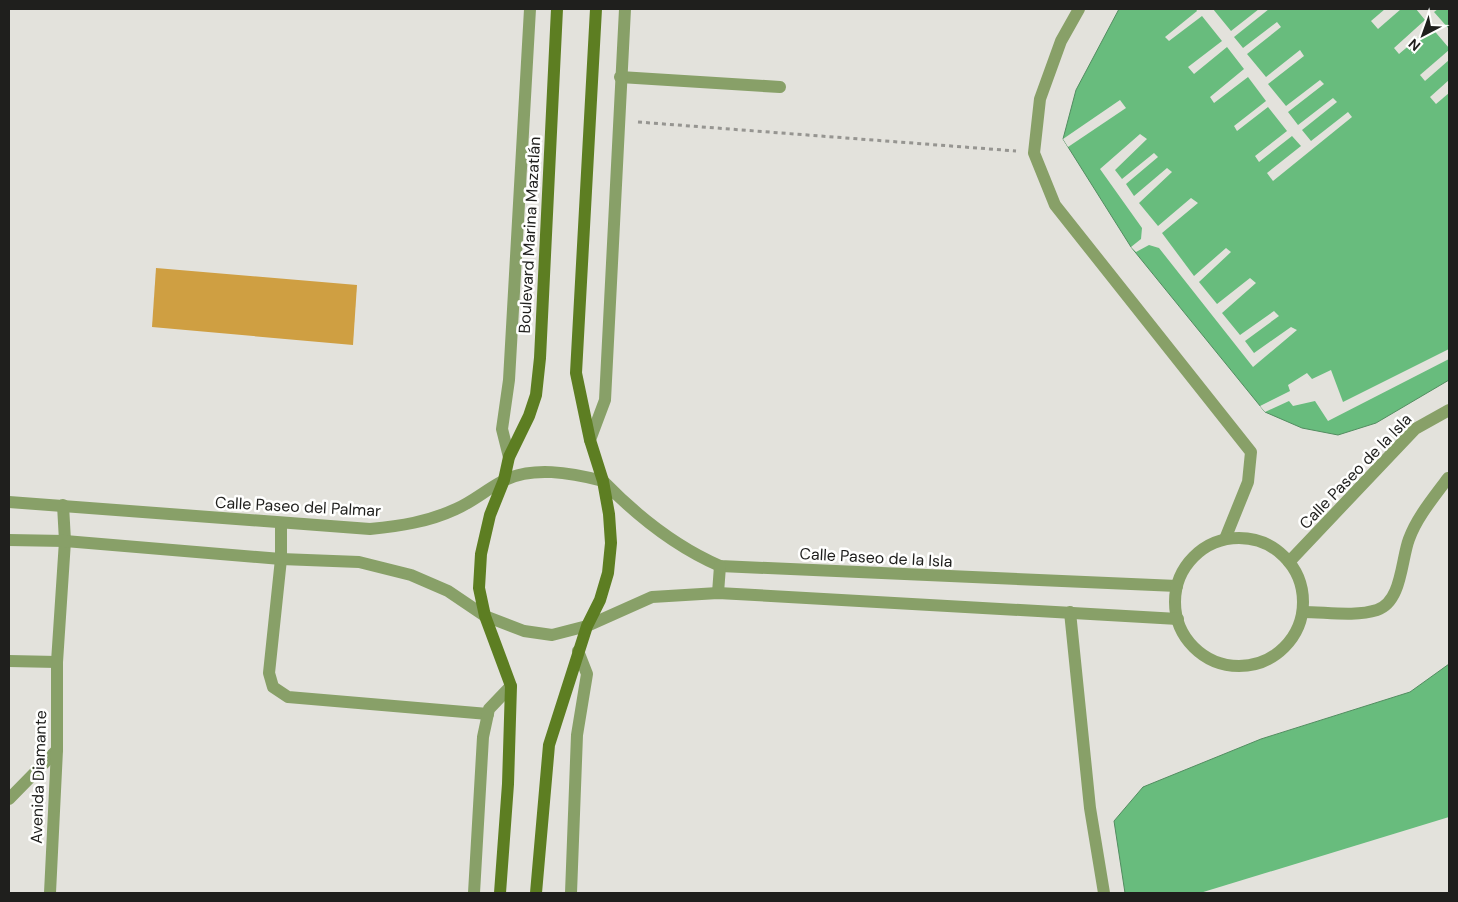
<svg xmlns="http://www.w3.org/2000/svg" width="1458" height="902" font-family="'DM Sans',sans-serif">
	<rect width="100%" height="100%" fill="#e3e2dc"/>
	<g fill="#68bc7d" stroke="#528d60">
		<polygon points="1119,9 1449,9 1449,380 1376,423 1338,435 1302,428 1265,412 1131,247 1063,139 1076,90"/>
		<polygon points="1449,664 1449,893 1125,893 1114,821 1143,787 1261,739 1410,692"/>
	</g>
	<g fill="#e3e2dc">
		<polygon points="1196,9 1213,9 1231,31 1259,9 1269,9 1234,37 1243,48 1277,22 1281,27 1247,54 1266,77 1300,50 1304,56 1268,84 1286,106 1320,80 1324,84 1288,112 1298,125 1333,98 1337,102 1302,130 1311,141 1348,112 1352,117 1273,181 1267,173 1301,146 1292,136 1259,162 1255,156 1287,131 1268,107 1237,131 1234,126 1266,101 1248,77 1214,103 1210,97 1244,69 1227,47 1194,74 1188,67 1222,41 1202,16 1169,41 1165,37 1197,11"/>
		<polygon points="1385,9 1401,9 1378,29 1371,21"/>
		<polygon points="1416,9 1438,9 1434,12 1449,29 1449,48 1431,27 1399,54 1394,48 1425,20"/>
		<polygon points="1449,50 1449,60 1425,81 1420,75"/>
		<polygon points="1449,80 1449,93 1436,104 1430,97"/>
		<polygon points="1120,100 1126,108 1068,147 1063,139"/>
		<polygon points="1140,134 1147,139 1115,170 1122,179 1154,153 1158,157 1126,184 1134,196 1167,168 1172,172 1139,203 1158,226 1191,198 1198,203 1162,233 1194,276 1226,248 1231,252 1199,282 1217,304 1250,278 1256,283 1222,313 1240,335 1274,311 1279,316 1245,341 1254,353 1291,327 1297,330 1253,367 1159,248 1149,245 1136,252 1131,247 1141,239 1142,228 1100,169"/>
		<polygon points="1449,349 1449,359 1328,421 1315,401 1293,406 1289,401 1265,412 1260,406 1290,391 1288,385 1307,373 1312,379 1331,370 1343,402"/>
		<polygon points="1449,817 1449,893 1200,893"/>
	</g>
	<polygon fill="#cf9f42" points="156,268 357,285 353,345 152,327"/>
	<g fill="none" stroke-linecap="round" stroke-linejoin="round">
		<polyline stroke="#969591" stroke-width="3" stroke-dasharray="4 4" stroke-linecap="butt" points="638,122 1016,151"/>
		<g stroke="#88a068" stroke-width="12">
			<polyline points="1079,9 1061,41 1040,99 1034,153 1055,205 1251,452 1248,482 1225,539"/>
			<polyline points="620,77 780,87"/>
			<polyline points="281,524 281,559 269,673 273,687 288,697 488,714"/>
			<polyline points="1070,612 1090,808 1104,893"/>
			<path d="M1303,612C1326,612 1355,617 1377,610C1402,602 1401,560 1409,539C1417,517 1434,497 1448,478"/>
		</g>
		<g stroke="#88a068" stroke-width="12">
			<polyline points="590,440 605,400 625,9"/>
			<polyline points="509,457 502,429 509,380 530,9"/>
			<path d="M603,481C637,516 674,546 720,566L1177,586"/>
			<circle cx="1239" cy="602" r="64"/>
			<polyline points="1289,562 1415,429 1449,410"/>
			<polyline points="718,593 720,566"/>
			<polyline points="587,626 652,597 718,593 1178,619"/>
			<polyline points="9,661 57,662"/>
			<polyline points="9,799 57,750"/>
			<polyline points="50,893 57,750 57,662 65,541 63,505"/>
			<polyline points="474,893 483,737 489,709 511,686"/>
			<polyline points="571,893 577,735 587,674 578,651"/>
		</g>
		<g stroke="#88a068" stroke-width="12">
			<path d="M9,502L370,529C400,526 428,522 456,509C472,502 486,490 501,482C531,465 572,473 603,481"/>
			<polyline points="9,540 65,541 281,559 359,562 411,575 448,591 485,616 524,631 552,635 587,626"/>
		</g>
		<g stroke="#5d7e22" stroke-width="12">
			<polyline points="500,893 508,784 511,686 485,616 479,588 481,554 490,515 504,480 509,457 529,416 536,395 540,358 557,9"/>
			<polyline points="536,893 549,745 587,626 600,600 608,573 611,543 609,514 603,481 590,440 576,373 596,9"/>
		</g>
	</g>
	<g text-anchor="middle" stroke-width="5" stroke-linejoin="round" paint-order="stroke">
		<g font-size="16" fill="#1f1f1d" stroke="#fffffe">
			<text transform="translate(529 235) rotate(-87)" y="6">Boulevard Marina Mazatlán</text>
			<text transform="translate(1355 471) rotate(-46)" y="6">Calle Paseo de la Isla</text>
			<text transform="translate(298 506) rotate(3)" y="6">Calle Paseo del Palmar</text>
			<text transform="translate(876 557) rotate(3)" y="6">Calle Paseo de la Isla</text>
			<text transform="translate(38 777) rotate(-88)" y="6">Avenida Diamante</text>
		</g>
	</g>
	<rect width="1458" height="902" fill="none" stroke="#1f1f1d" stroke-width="20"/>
	<g transform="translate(1423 35) rotate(221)" stroke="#fffffe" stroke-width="4" paint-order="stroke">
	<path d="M0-4L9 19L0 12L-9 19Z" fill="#1f1f1d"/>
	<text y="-8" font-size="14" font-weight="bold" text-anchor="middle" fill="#1f1f1d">N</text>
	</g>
</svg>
